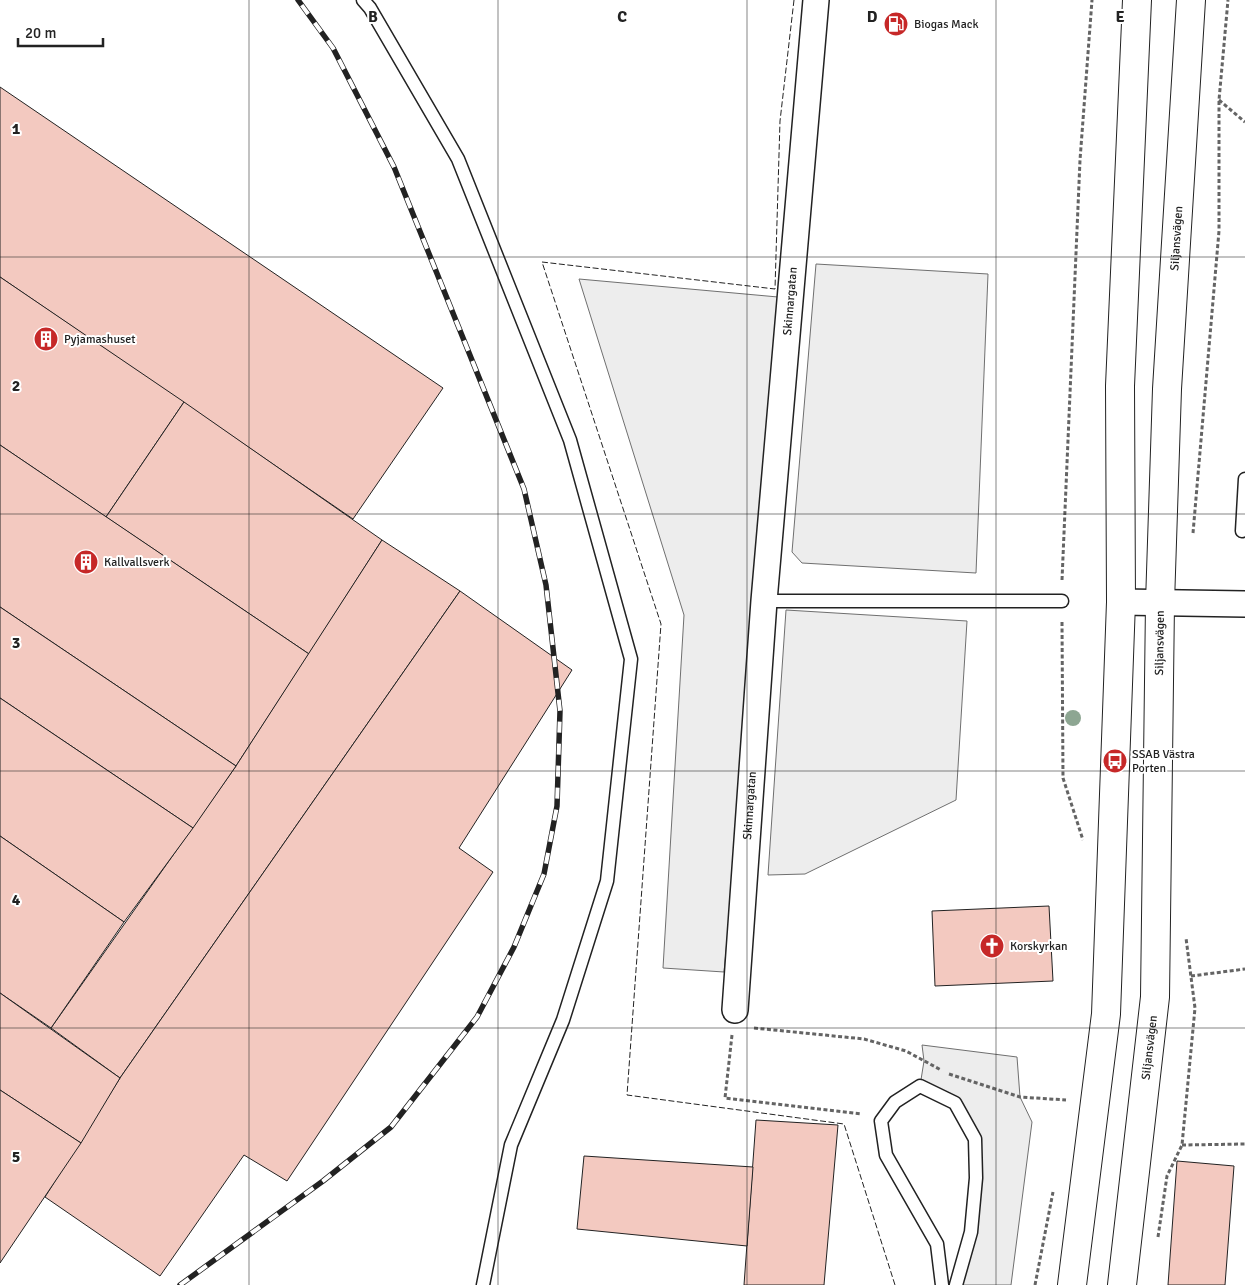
<svg xmlns="http://www.w3.org/2000/svg" width="1245" height="1285" font-family="Signika,sans-serif">
	<rect width="100%" height="100%" fill="#fff"/>
	<g fill="#ededed" stroke="#6f6f6f">
		<polygon points="816,264 988,274 976,573 802,563 792,552"/>
		<polygon points="579,279 778,297 757,625 724,972 663,968 684,615"/>
		<polygon points="786,610 967,621 956,800 805,874 768,875"/>
		<polygon points="922,1045 1017,1057 1020,1097 1032,1122 1011,1285 956,1285 971,1232 975,1139 955,1103 920,1086 924,1061"/>
	</g>
	<g fill="#f3c9c0" stroke="#222">
		<polygon points="0,87 443,388 353,519 0,277"/>
		<polygon points="0,277 184,402 106,517 0,445"/>
		<polygon points="184,402 382,540 309,654 106,517"/>
		<polygon points="0,445 309,654 236,766 0,607"/>
		<polygon points="382,540 460,591 120,1078 51,1028 236,766"/>
		<polygon points="460,591 572,670 459,848 493,872 287,1181 244,1155 160,1276 45,1197 120,1078"/>
		<polygon points="0,607 236,766 193,828 0,698"/>
		<polygon points="0,698 193,828 124,922 0,836"/>
		<polygon points="0,836 124,922 51,1028 0,993"/>
		<polygon points="1049,906 1053,981 935,986 932,911"/>
		<polygon points="0,993 120,1078 81,1143 0,1090"/>
		<polygon points="0,1090 81,1143 0,1263"/>
		<polygon points="756,1120 838,1125 824,1285 744,1285"/>
		<polygon points="584,1156 753,1167 747,1246 577,1229"/>
		<polygon points="1177,1161 1234,1166 1225,1285 1168,1285"/>
	</g>
	<g fill="none" stroke-linecap="round" stroke-linejoin="round">
		<defs>
			<g id="lane">
				<polyline points="363,0 370,8 458,159 570,440 631,659 607,881 563,1020 511,1145 483,1285"/>
				<polyline points="1242,531 1245,479"/>
				<polyline points="764,601 1062,601"/>
				<polyline points="942,1285 937,1244 886,1155 881,1121 895,1102 920,1086 955,1103 975,1139 976,1178 971,1232 956,1285"/>
			</g>
			<g id="street">
				<polyline points="1121,602 1245,604"/>
				<path id="s1" d="M735,1010L764,601L816,0"/>
			</g>
			<g id="secondary">
				<polyline points="1072,1285 1106,1014 1121,602 1120,386 1137,0"/>
				<path id="s2" d="M1122,1285L1155,997L1160,603L1167,389L1191,0"/>
			</g>
		</defs>
		<use href="#lane" stroke="#222" stroke-width="15"/>
		<use href="#street" stroke="#222" stroke-width="28"/>
		<use href="#secondary" stroke="#222" stroke-width="30"/>
		<g stroke="#646464" stroke-width="3" stroke-dasharray="4 2.5" stroke-linecap="butt">
			<polyline points="1219,100 1245,122"/>
			<polyline points="1193,533 1219,231 1219,100 1228,0"/>
			<polyline points="1062,580 1080,160 1092,0"/>
			<polyline points="1062,622 1063,778 1083,840"/>
			<polyline points="1191,976 1245,969"/>
			<polyline points="754,1028 864,1039 906,1051 941,1070"/>
			<polyline points="732,1035 725,1098 862,1114"/>
			<polyline points="949,1074 1020,1097 1066,1100"/>
			<polyline points="1182,1145 1245,1144"/>
			<polyline points="1158,1237 1167,1176 1182,1145 1195,1008 1186,938"/>
			<polyline points="1035,1285 1053,1192"/>
		</g>
		<use href="#lane" stroke="#fff" stroke-width="12"/>
		<use href="#street" stroke="#fff" stroke-width="25"/>
		<use href="#secondary" stroke="#fff" stroke-width="28"/>
		<defs>
			<polyline id="rail" points="180,1285 323,1181 391,1127 477,1017 514,947 544,874 557,806 560,711 546,585 524,489 394,167 333,48 298,0"/>
		</defs>
		<use href="#rail" stroke="#222" stroke-width="5.5"/>
		<use href="#rail" stroke="#fff" stroke-width="4" stroke-dasharray="11" stroke-linecap="butt"/>
		<polyline stroke="#222" stroke-width="1" stroke-dasharray="6 2.5" stroke-linecap="butt" points="794,0 780,121 775,289 542,262 661,624 627,1095 844,1124 895,1285"/>
	</g>
	<circle fill="#8da692" cx="1073" cy="718" r="8"/>
	<path fill="none" stroke="#222" stroke-width="1" stroke-opacity="0.55" d="M249,0V1285M498,0V1285M747,0V1285M996,0V1285M0,257H1245M0,514H1245M0,771H1245M0,1028H1245"/>
	<defs>
		<symbol id="fuel-disc" viewBox="-11 -11 22 22"><circle r="9.5" fill="#c62828" stroke="#fff"/><path d="M-5.5-6h7V0h2V4h1.3V-2.5L3-4.5l.8-.8L6-3V5H2.5V1h-1V6h-7ZM-4.2-4.7v3.2H.2V-4.7Z" fill="#fff"/></symbol>
		<symbol id="building-disc" viewBox="-11 -11 22 22"><circle r="9.5" fill="#c62828" stroke="#fff"/><path d="M-4-6H4V6H1V3H-1V6H-4ZM-2.5-4.3h1.7v1.8h-1.7ZM.8-4.3h1.7v1.8H.8ZM-2.5-1h1.7V.8h-1.7ZM.8-1h1.7V.8H.8Z" fill="#fff"/></symbol>
		<symbol id="bus-disc" viewBox="-11 -11 22 22"><circle r="9.5" fill="#c62828" stroke="#fff"/><path d="M-5-6H5V4H4V6H2V4H-2V6H-4V4H-5ZM-3.5-4V0h7V-4ZM-3.5 1.2v1.5H-2V1.2ZM2 1.2v1.5H3.5V1.2Z" fill="#fff"/></symbol>
		<symbol id="church-disc" viewBox="-11 -11 22 22"><circle r="9.5" fill="#c62828" stroke="#fff"/><path d="M-1.2-6h2.4v3.5h3.3v2.4h-3.3V6h-2.4V-.1h-3.3v-2.4h3.3Z" fill="#fff"/></symbol>
	</defs>
	<g fill-rule="evenodd">
		<use href="#fuel-disc" x="882" y="10" width="28" height="28"/>
		<use href="#building-disc" x="32" y="325" width="28" height="28"/>
		<use href="#building-disc" x="72" y="548" width="28" height="28"/>
		<use href="#bus-disc" x="1101" y="747" width="28" height="28"/>
		<use href="#church-disc" x="978" y="932" width="28" height="28"/>
	</g>
	<g text-anchor="middle" stroke-width="4" stroke-linejoin="round" paint-order="stroke">
		<g font-size="12" fill="#222" stroke="#fff" text-anchor="start">
			<text x="914" y="28">Biogas Mack</text>
			<text x="64" y="343">Pyjamashuset</text>
			<text x="104" y="566">Kallvallsverk</text>
			<text x="1132" y="758">SSAB Västra<tspan x="1132" dy="14">Porten</tspan></text>
			<text x="1010" y="950">Korskyrkan</text>
		</g>
		<g font-size="12" fill="#222" stroke="#fff">
			<text dy="4" stroke="none"><textPath href="#s2" startOffset="1049">Siljansvägen</textPath></text>
			<text dy="4" stroke="none"><textPath href="#s1" startOffset="711">Skinnargatan</textPath></text>
			<text dy="4" stroke="none"><textPath href="#s2" startOffset="644">Siljansvägen</textPath></text>
			<text dy="4" stroke="none"><textPath href="#s1" startOffset="205">Skinnargatan</textPath></text>
			<text dy="4" stroke="none"><textPath href="#s2" startOffset="239">Siljansvägen</textPath></text>
		</g>
	</g>
	<g font-size="16" text-anchor="middle" font-weight="bold" fill="#222" stroke="#fff" stroke-width="4" stroke-linejoin="round" paint-order="stroke">
		<text x="373" y="22">B</text>
		<text x="622" y="22">C</text>
		<text x="872" y="22">D</text>
		<text x="1120" y="22">E</text>
		<text x="16" y="134">1</text>
		<text x="16" y="391">2</text>
		<text x="16" y="648">3</text>
		<text x="16" y="905">4</text>
		<text x="16" y="1162">5</text>
	</g>
	<path d="M18 38v8h85v-8" fill="none" stroke="#222222" stroke-width="2.5"/>
	<text x="25" y="38" font-size="15" fill="#222222" stroke="#ffffff" stroke-width="4" paint-order="stroke">20 m</text>
</svg>
